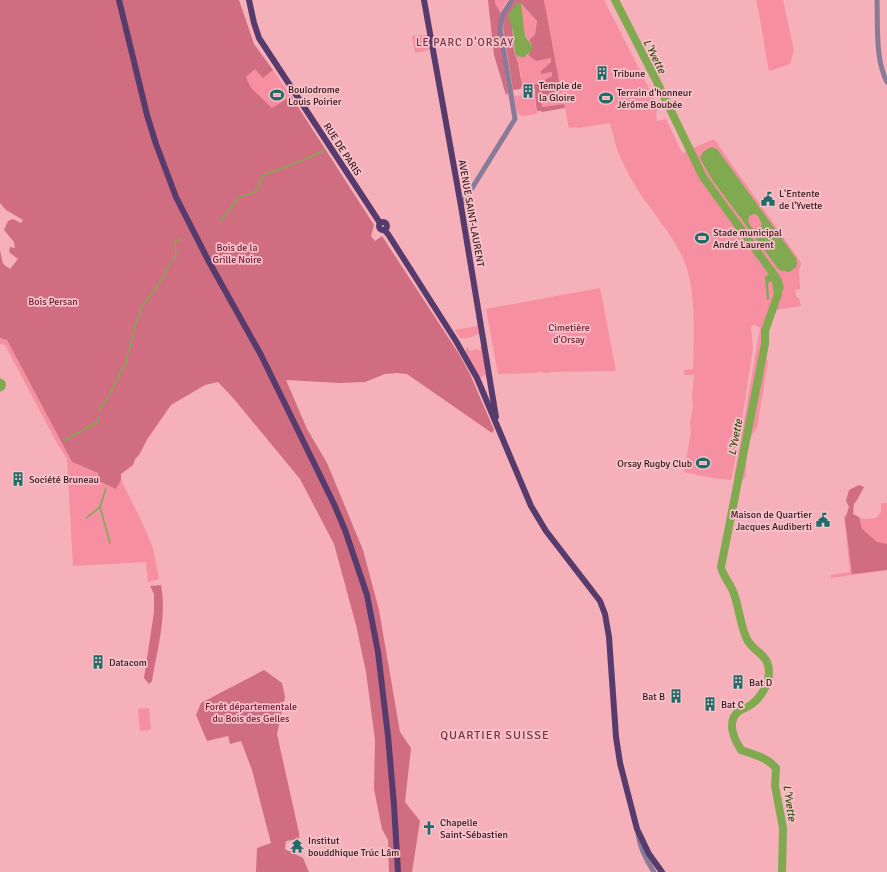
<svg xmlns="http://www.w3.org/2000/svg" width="887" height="872" font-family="Signika,sans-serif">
	<rect width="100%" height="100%" fill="#f5b0ba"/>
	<g fill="#f58fa1">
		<polygon points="495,0 508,0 503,7 501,14 495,3"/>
		<path d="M544,0H604L657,104C658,110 655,114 657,121L666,119L682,153L714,139L800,261L801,264L799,271L800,289L795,290L796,296L799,298L801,306L775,310L766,332L765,352L766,353V359L768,361L757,428C747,436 746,463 746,476L743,480L735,479L734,477L760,328L755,325L751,326L753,348L737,451L731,480L713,478L684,472L691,432L690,422L693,407L692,396L694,375H684V370L693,369C694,334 697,291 683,258C672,235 655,215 641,195C633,183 620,159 616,146C614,138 612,130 610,123L578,128L574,127L569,128L564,104L542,107L541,100L561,90Z"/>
		<path d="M756,0H783L794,51L790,64L769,71C764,48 762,24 756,0Z"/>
		<polygon points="521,3 537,21 535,36 529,40 525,36"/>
		<polygon points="426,35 428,35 429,50 415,53 412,36"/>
		<path d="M515,53L517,56H524L528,55L536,61L551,58V62L541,71V74L552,72V76L534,85L531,83L523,85L525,89H520C524,79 518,63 515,53Z"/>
		<polygon points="255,68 263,77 273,70 291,96 272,108 251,88 246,77"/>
		<path d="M536,94L535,101L537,114L521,116L517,112L514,96C522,95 527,96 536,94Z"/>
		<polygon points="600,288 616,371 550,372 549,373 541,373 540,371 537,373 498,374 486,309"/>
		<path d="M478,326L479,334C473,336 467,340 460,338L455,330Z"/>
		<polygon points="0,338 7,340 72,462 98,473 116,489 121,480 142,522 153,548 159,579 148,582 146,562 73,566 67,459 58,445 5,345 0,344"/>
		<polygon points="480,346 482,347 486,375 481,377 479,376 466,353 466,348 468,347 469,351 478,349 478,350 481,350"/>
		<polygon points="881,503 887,503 887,570 831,578 831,575 850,572 844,515 866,519 876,518 881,512"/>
		<polygon points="149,708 151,730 140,731 138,709"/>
	</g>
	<g fill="#d06d80">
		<polygon points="0,0 239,0 254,44 273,70 263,78 255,69 246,77 251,88 272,108 291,96 374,225 371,236 375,241 382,236 459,354 470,374 494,430 492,433 407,374 397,373 385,374 365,382 339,383 286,380 307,429 327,463 363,550 379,610 400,732 411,748 405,802 420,821 412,872 389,872 388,840 382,829 374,789 375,740 366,672 356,625 334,544 300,479 234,399 218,382 205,385 171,405 148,438 139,455 135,459 133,465 121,474 121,480 116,489 99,481 98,473 72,462 7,340 0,338 0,250 3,264 10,269 18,259 9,252 10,247 15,248 14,242 4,230 8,221 13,219 21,223 23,220 6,210 0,203"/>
		<polygon points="488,0 495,0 495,3 501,14 499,27 508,93 506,95 494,55"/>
		<path d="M515,0H544L561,91L541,100L542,107L564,104L565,108L542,112L541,111H537C535,102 536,94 534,85L552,76V72L541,74V71L551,62V58L536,61L528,55L530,52L532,45L529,40L535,35L537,21L520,2L512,25L514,51L518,63L522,85L520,89L513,90L503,27L505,14Z"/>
		<polygon points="859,485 864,487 857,500 854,504 853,514 859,517 862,529 877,542 887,544 887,570 852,574 845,519 849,507 846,501 849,490"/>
		<path d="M161,585C167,617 157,650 152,681L149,684L144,678L154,612V594L150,586Z"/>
		<polygon points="264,670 282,683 285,697 277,734 299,833 299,839 286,841 285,849 303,858 309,872 256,872 257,848 271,843 252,770 241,741 230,744 228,736 207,741 196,715 201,703"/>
	</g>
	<g fill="#81a950" fill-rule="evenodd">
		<polygon points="520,2 521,3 525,36 533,47 530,52 523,58 522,57 517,56 515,53 513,31 508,15 516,4"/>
		<path d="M711,147L717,149L796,258L797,263L796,267L789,272L779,270L711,178L700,158L703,152ZM755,214L758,216L762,224L760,229H753L748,222L749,216Z"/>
		<polygon points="769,265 771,266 781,278 784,288 780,294 774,295 774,280 768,283 769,299 767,300 765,277 770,274 768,271"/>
		<polygon points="0,378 5,381 6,385 5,389 0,392"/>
	</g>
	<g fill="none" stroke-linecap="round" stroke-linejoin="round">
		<g stroke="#81a950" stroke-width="1.5">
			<polyline points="221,221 239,197 253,193 258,188 260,180 264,175 301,161 325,150"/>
			<polyline points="173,260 176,256 175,242 180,239"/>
			<polyline points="99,410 106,401 117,380 119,374 126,364 126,358 129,351 135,326 142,306 162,280 167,268 170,265"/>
			<polyline points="64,441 75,434 81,432 86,428 98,422 99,417"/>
			<polyline points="106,488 100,507 110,543"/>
			<polyline points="86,518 100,507"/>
		</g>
		<path stroke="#81a950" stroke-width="8" d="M615,0L657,82L703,177L775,276L778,294L765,331V344L721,567C723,577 731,584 734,594C739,607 741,630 748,641C756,654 769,654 769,673C769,684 761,697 752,704C749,707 743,708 739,711C726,721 734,739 741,750C754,755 767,757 776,768L775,786L783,828L782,872"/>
		<g stroke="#897a97" stroke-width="5">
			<path d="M877,0C878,26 875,59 887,82"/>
			<polyline points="461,206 515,119 500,28 503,14 512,0"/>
			<path d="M638,834C640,849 646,860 654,872"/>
		</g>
		<g stroke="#583b6d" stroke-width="6">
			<polyline points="119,0 147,115 156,144 176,197 208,260 261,355 334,504 345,530 367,595 378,652 388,736 394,805 398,872"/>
			<polyline points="249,0 254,23 259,38 380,223"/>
			<polyline points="424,0 461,206 496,417"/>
			<circle cx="383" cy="226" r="4"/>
			<polyline points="384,230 388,234 456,341 477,378 531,506 546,531 600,601 605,614 609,637 616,737 620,763 637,829 649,854 662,872"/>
		</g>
	</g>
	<defs>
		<symbol id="building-bare" viewBox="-9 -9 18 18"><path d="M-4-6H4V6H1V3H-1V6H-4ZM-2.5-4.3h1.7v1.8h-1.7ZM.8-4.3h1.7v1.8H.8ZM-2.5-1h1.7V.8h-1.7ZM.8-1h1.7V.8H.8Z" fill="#216c68" stroke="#f7c3ca" stroke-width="2.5" paint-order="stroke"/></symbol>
		<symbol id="stadium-bare" viewBox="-9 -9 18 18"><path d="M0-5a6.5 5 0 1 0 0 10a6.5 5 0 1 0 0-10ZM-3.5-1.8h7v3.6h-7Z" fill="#216c68" stroke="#f7c3ca" stroke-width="2.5" paint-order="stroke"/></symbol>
		<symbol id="civic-bare" viewBox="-9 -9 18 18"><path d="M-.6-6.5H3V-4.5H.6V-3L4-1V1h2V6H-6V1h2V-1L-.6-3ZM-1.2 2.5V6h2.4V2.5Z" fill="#216c68" stroke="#f7c3ca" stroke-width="2.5" paint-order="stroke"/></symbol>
		<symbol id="church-bare" viewBox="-9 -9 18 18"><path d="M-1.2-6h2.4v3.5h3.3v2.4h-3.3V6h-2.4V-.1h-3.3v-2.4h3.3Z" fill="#216c68" stroke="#f7c3ca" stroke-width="2.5" paint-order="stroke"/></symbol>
		<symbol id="temple-bare" viewBox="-9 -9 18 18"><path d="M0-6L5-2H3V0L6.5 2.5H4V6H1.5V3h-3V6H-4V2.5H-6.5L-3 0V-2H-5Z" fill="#216c68" stroke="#f7c3ca" stroke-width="2.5" paint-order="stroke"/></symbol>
	</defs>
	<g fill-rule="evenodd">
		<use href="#building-bare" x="592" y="63" width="20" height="20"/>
		<use href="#building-bare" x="518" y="81" width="20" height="20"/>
		<use href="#stadium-bare" x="267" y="85" width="20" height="20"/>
		<use href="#stadium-bare" x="596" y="88" width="20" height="20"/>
		<use href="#civic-bare" x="758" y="189" width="20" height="20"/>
		<use href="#stadium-bare" x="692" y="228" width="20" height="20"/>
		<use href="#stadium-bare" x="693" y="453" width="20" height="20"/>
		<use href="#building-bare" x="8" y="469" width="20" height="20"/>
		<use href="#civic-bare" x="813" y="510" width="20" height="20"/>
		<use href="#building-bare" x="88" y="652" width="20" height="20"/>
		<use href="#building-bare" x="728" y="672" width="20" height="20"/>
		<use href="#building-bare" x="666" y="686" width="20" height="20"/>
		<use href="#building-bare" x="700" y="694" width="20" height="20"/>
		<use href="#church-bare" x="419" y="818" width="20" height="20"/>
		<use href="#temple-bare" x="287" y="836" width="20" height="20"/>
	</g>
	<g text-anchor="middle" stroke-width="3.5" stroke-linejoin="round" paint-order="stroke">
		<g font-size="10" fill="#37171d" stroke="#f7c3ca" text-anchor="start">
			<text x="613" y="77">Tribune</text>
			<text x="539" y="89">Temple de<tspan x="539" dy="12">la Gloire</tspan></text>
			<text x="288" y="93">Boulodrome<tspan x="288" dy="12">Louis Poirier</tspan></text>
			<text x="617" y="96">Terrain d'honneur<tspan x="617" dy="12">Jérôme Boubée</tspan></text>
			<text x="779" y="197">L'Entente<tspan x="779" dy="12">de l'Yvette</tspan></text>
			<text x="713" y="236">Stade municipal<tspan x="713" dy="12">André Laurent</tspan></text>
			<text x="692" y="467" text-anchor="end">Orsay Rugby Club</text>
			<text x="29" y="483">Société Bruneau</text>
			<text x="812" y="518" text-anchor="end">Maison de Quartier<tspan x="812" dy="12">Jacques Audiberti</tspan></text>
			<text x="109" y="666">Datacom</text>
			<text x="749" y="686">Bat D</text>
			<text x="665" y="700" text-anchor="end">Bat B</text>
			<text x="721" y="708">Bat C</text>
			<text x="440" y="826">Chapelle<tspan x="440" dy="12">Saint-Sébastien</tspan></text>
			<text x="308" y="844">Institut<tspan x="308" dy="12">bouddhique Trúc Lâm</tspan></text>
		</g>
		<g font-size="10" fill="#37171d" stroke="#f7c3ca">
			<text transform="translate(343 149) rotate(57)" y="4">RUE DE PARIS</text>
			<text transform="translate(472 213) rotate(80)" y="4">AVENUE SAINT-LAURENT</text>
		</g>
		<g font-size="10" fill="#721832" stroke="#f7c3ca">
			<text x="237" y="251">Bois de la<tspan x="237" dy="12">Grille Noire</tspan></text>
			<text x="53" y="305">Bois Persan</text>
			<text x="569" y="331">Cimetière<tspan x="569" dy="12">d'Orsay</tspan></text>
			<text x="251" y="710">Forêt départementale<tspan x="251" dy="12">du Bois des Gelles</tspan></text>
		</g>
		<g font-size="11" letter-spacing="1" fill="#7c3343" stroke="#f7c3ca">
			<text x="465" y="46">LE PARC D'ORSAY</text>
		</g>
		<g font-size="11" font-style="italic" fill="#334c0c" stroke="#f7c3ca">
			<text transform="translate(655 56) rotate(63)" y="4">L'Yvette</text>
			<text transform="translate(735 437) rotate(-79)" y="4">L'Yvette</text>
			<text transform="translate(790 803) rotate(81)" y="4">L'Yvette</text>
		</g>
		<g font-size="12" letter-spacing="1" fill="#7c3343" stroke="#f7c3ca">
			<text x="495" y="739">QUARTIER SUISSE</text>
		</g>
	</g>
</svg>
